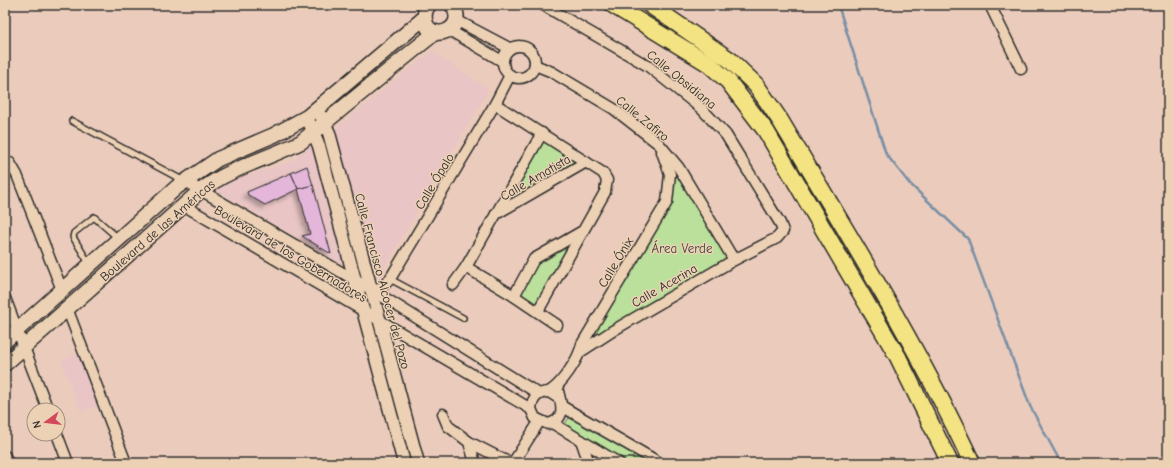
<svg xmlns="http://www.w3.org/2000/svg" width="1173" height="468" font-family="'Comic Neue',sans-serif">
	<defs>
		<filter id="shadow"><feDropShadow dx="-3.5" dy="3.5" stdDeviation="2" flood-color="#0004"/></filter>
	</defs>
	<rect width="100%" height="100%" fill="#ebccbc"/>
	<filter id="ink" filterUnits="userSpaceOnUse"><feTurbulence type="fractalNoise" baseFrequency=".025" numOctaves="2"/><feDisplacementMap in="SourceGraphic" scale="8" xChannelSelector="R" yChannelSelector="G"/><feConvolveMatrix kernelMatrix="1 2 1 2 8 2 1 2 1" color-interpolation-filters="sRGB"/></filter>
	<g filter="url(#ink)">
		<g fill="#e9c5c5">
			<polygon points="431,51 489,89 377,280 335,129"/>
			<polygon points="312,144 343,260 340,263 216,190 245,176 292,161"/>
			<polygon points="79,353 100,405 81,412 61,361"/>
		</g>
		<g fill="#bae09b" stroke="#728663">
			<polygon points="543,141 576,163 504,205"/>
			<polygon points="670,162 732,260 599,334 595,330 662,211"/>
			<polygon points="570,246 534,306 520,295 537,265"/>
			<polygon points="573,412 653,463 627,463 565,424"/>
		</g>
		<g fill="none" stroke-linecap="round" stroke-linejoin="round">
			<polyline stroke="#7a8fa5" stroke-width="2.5" points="838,5 886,154 909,183 968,239 1030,406 1061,463"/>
		</g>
		<g fill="#e3b6da" stroke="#2b2b2b" filter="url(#shadow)">
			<polygon points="307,166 313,185 298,189 291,173"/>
			<polygon points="291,173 298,189 265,205 248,195 247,192"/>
			<polygon points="313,185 331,254 302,236 310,234 298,189"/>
		</g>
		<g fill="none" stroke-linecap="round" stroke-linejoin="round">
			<defs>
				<g id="service">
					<polyline points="72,121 184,181"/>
					<polyline points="90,265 73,237 74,233 94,217 118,238"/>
					<polyline points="390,279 463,318"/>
				</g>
				<g id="minor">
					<polyline points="543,5 648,66 702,109 726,135 780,223 783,231 777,238 734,260 614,330 580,352"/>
					<polyline points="990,5 1021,69"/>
					<polyline points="456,20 509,48"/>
					<polyline points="449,30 502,61"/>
					<circle cx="519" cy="62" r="16"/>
					<polyline points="535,65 552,72 614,109 659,144 679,168 734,260"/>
					<polyline points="495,104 603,173 607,180 605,192 538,311"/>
					<polyline points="5,162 10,163 17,175 62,290"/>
					<polyline points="185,181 372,290 539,394"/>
					<polyline points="183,205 531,409"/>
					<polyline points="496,214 586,162"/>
					<polyline points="466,267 514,296 557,325"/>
					<polyline points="453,285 466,267 542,133"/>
					<polyline points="372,290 382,287 390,279 495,104 510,75"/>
					<polyline points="514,296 534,259 581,232"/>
					<polyline points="5,298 48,410"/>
					<polyline points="67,308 126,463"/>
					<path d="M557,387C560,401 569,419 548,424L535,418L531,409C532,398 538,392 549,392L560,399"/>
					<path d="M549,392C562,384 579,359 582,344L667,202L670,174L662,152"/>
					<polyline points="563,407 660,463"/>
					<polyline points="443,414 448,426 469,442 510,463"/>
					<polyline points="552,423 619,463"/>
					<polyline points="57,434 68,463"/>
					<polyline points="581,440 589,463"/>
					<polyline points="469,442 475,463"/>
					<polyline points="5,456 8,463"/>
					<polyline points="513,463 539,422"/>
				</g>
				<g id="tertiary">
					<polyline points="321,116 329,133 418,463"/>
					<polyline points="307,117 319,146 404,463"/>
				</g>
				<g id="secondary">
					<path d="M429,5C425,9 424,14 425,20C429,45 470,29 452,5"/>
					<polyline points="5,341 177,187 218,159 274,135 307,117 424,18"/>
					<path d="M5,364L200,191C230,168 267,159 301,142L436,32"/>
				</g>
				<g id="trunk">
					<polyline points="613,5 709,64 728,81 766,131 898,357 950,463"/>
					<path d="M650,5L730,60L756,85L780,120C847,233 917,344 972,463"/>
				</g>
			</defs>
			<use href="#service" stroke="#2b2b2b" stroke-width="8"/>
			<use href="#minor" stroke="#2b2b2b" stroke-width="13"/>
			<use href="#tertiary" stroke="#2b2b2b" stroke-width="15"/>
			<use href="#secondary" stroke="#2b2b2b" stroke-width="17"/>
			<use href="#trunk" stroke="#2b2b2b" stroke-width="19"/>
			<use href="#service" stroke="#edd1b4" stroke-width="5"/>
			<use href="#minor" stroke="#edd1b4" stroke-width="10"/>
			<use href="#tertiary" stroke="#edd1b4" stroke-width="12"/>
			<use href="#secondary" stroke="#edd1b4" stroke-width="14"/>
			<use href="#trunk" stroke="#f4e382" stroke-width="16"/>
		</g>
	</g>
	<g text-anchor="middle" stroke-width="3" stroke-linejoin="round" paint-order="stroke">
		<g font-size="13" fill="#2b2b2b" stroke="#edd1b4">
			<text transform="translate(682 79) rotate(39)" y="5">Calle Obsidiana</text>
			<text transform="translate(643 118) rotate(39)" y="5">Calle Zafiro</text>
			<text transform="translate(535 177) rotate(-30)" y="5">Calle Amatista</text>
			<text transform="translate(434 181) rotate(-59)" y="5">Calle Ópalo</text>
			<text transform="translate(157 230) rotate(-41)" y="5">Boulevard de las Américas</text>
			<text transform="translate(291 253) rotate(31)" y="5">Boulevard de los Gobernadores</text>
			<text transform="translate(615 262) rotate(-59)" y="5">Calle Ónix</text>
			<text transform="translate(383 281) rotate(75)" y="5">Calle Francisco Alcocer del Pozo</text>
			<text transform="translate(664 285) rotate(-30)" y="5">Calle Acerina</text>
		</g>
		<g font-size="13" fill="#40463c" stroke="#edd1b4">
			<text x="682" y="253">Área Verde</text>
		</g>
	</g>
	<rect width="1173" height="468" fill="none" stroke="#edd1b4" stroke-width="20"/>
	<rect x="10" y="10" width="1153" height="448" fill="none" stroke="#2b2b2b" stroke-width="1.5" filter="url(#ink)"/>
	<g transform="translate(46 422) rotate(255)"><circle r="19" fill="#edd1b4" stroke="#9f8f7d"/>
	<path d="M0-3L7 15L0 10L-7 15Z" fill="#d1495b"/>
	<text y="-6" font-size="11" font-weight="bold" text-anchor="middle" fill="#2b2b2b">N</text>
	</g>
</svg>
